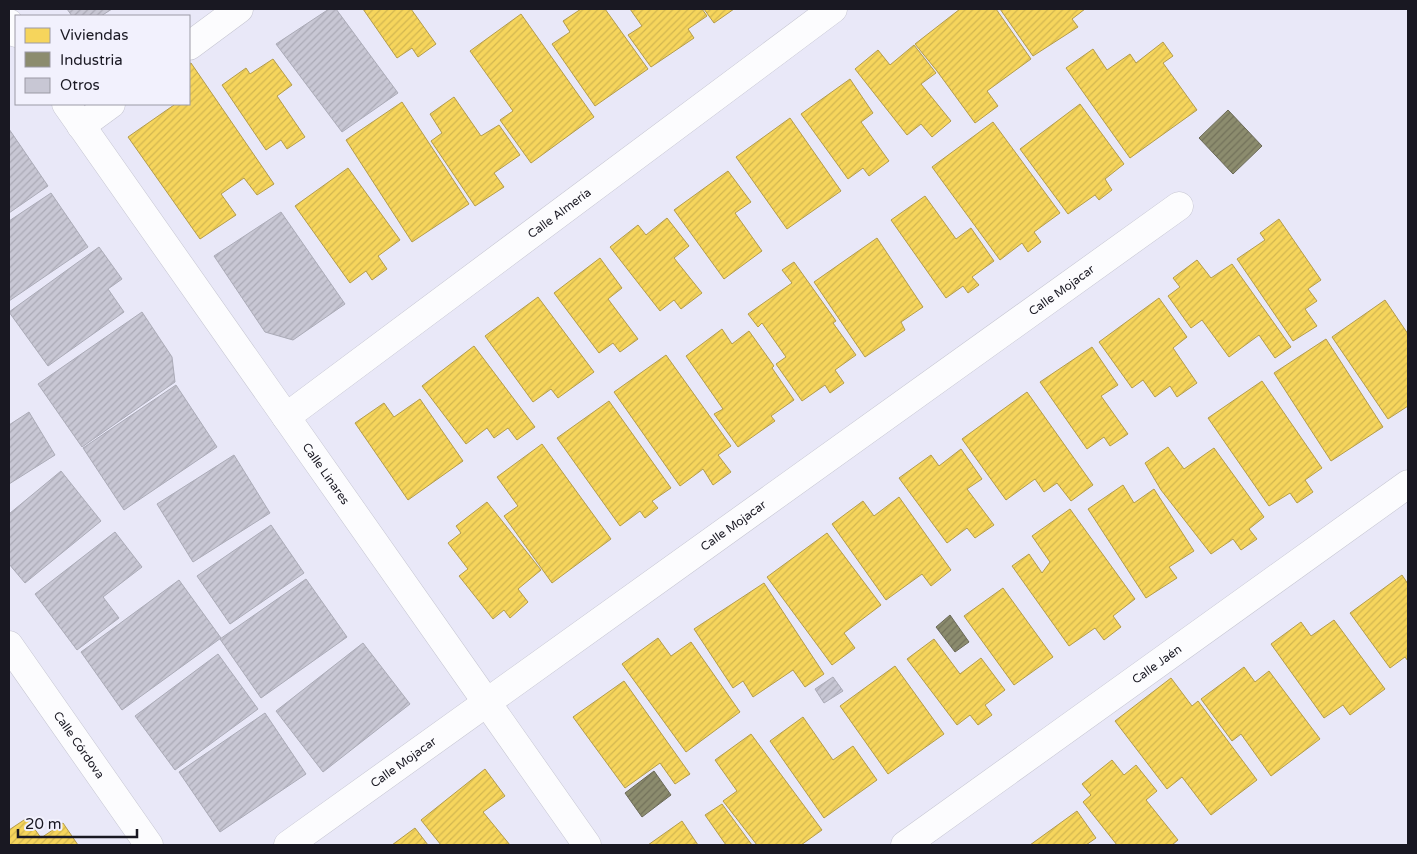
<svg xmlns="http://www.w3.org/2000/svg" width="1417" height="854" font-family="'Varela Round',sans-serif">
	<defs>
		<pattern id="homes-hatch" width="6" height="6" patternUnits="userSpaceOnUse" patternTransform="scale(1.25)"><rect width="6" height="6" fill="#f6d55c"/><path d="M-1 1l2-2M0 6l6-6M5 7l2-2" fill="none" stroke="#d2b650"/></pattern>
		<pattern id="industry-hatch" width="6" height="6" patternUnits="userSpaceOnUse" patternTransform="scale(1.25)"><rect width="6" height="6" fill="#8c8c6e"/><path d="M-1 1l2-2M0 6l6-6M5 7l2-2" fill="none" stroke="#72715a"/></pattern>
		<pattern id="building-hatch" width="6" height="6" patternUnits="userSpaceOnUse" patternTransform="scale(1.25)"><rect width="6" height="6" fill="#c8c7d4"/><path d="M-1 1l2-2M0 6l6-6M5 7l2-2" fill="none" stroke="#abaab6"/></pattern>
	</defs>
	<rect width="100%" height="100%" fill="#e9e8f8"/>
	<g fill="url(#homes-hatch)" stroke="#b49c4b">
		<polygon points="363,9 411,9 436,44 418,57 412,48 397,58"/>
		<polygon points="581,9 605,9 648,69 595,106 552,44 570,32 563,21"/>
		<polygon points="630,9 702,9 707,16 688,29 694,38 651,67 628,35 642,26"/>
		<polygon points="704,9 734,9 714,23"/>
		<polygon points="960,9 996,9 1031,59 987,91 998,106 975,123 937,71 915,44"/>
		<polygon points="1000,9 1085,9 1072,19 1078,27 1033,56"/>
		<polygon points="521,14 594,117 531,163 500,120 513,111 470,51"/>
		<polygon points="1163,42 1173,56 1163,63 1197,110 1130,158 1066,68 1093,49 1107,70 1130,54 1136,63"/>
		<polygon points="914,45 936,73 921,84 951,121 932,137 921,124 907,135 855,69 878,50 890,65"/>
		<polygon points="273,59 292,85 277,96 305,137 287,149 281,140 266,150 222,85 246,68 250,74"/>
		<polygon points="191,63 274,184 257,195 244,178 221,194 236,215 200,239 128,137 174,105 173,104 189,104 189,64"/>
		<polygon points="850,79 873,113 861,122 889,161 869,176 863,168 848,179 801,114"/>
		<polygon points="454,97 481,136 499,125 520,155 494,173 504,187 475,206 431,141 442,133 430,114"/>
		<polygon points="402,102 469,204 412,242 346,140"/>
		<polygon points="1080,104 1124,164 1105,179 1112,190 1099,200 1095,195 1068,214 1020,149"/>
		<polygon points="790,118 841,191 787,229 736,157"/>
		<polygon points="993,122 1060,213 1034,232 1041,242 1028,252 1022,243 1000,260 932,167"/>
		<polygon points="348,168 400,240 378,256 387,269 372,280 366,271 350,283 295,206"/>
		<polygon points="728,171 751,202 735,213 762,251 724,279 674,210"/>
		<polygon points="925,196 956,239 971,228 994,261 972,277 979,285 968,293 963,286 946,298 891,220"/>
		<polygon points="667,218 689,246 674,258 702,293 681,309 674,300 660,311 610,247 638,225 646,235"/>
		<polygon points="1279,219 1321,280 1308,289 1317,301 1305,309 1317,326 1293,341 1237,259 1265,240 1260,233"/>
		<polygon points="877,238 923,307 901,322 905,330 865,357 814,282"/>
		<polygon points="600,258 622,288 608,299 638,339 620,352 613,343 599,353 554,293"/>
		<polygon points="1197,260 1211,278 1232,264 1291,347 1275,358 1259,335 1229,357 1202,320 1191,328 1168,296 1180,287 1173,278"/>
		<polygon points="794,262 836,321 833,323 856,355 835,370 844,383 830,393 825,385 802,401 776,364 786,357 762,323 758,327 748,314 792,283 782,270"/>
		<polygon points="538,297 594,372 558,398 551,389 533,402 485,336"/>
		<polygon points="1159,298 1187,337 1173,348 1197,383 1177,397 1170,386 1155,397 1143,380 1132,388 1099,342"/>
		<polygon points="1385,300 1408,334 1408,406 1388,419 1332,337"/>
		<polygon points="722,329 732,344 749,331 774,366 772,368 794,400 771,416 775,421 738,447 714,414 723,409 686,356"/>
		<polygon points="1326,339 1383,427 1331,461 1274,373"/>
		<polygon points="474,346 535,427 517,440 508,428 494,438 487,428 466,444 422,386"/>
		<polygon points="1092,347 1118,385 1101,396 1128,434 1110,446 1104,437 1087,449 1040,382"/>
		<polygon points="666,355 731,446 718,455 731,472 713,485 703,469 680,486 614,392"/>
		<polygon points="1262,381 1322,468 1305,480 1313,492 1297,503 1290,493 1269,506 1208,418"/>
		<polygon points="1027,392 1093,485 1071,501 1057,483 1044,492 1035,479 1006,500 962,439"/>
		<polygon points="420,399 463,461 408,500 355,423 384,403 394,417"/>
		<polygon points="609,401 671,488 652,501 658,508 645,518 640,511 620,526 557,438"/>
		<polygon points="542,444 611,539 552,583 504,516 518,506 497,477"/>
		<polygon points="1168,447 1184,469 1214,448 1264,517 1249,529 1257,539 1241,550 1233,539 1211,554 1161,490 1145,463"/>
		<polygon points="961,449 982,479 967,489 994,525 975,538 967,528 947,543 899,478 931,455 939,466"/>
		<polygon points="1123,485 1134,503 1154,489 1194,551 1169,567 1177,578 1146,598 1088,509"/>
		<polygon points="899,497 951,570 931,586 922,574 886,600 832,524 863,501 874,516"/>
		<polygon points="487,502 541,570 518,589 528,602 510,618 504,610 493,619 459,576 468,569 448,543 461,533 456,526"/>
		<polygon points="1070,509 1135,599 1113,616 1121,627 1104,640 1095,628 1069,646 1012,566 1029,554 1042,573 1050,562 1032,536"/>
		<polygon points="827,533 881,605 844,633 855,648 832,665 767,577"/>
		<polygon points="1402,575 1408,584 1408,661 1405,657 1390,668 1350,613"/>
		<polygon points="764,583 824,674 805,687 793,670 753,697 743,681 733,688 694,629"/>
		<polygon points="1003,588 1053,657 1014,685 964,616"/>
		<polygon points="1334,620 1385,689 1350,715 1343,705 1324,718 1271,644 1301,622 1311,636"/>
		<polygon points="658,638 671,656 691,642 740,712 686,752 622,664"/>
		<polygon points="934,639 960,674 981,658 1005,690 985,705 992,715 978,725 970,715 957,725 907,659"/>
		<polygon points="895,666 944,734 888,774 840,706"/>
		<polygon points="1244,667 1255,682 1269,671 1320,739 1271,776 1241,734 1232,741 1201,699"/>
		<polygon points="1171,678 1192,706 1198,701 1257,780 1211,815 1182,777 1167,789 1115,721"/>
		<polygon points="624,681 690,774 675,784 660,763 625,788 573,717"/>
		<polygon points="803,717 833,760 853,746 877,780 824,818 770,741"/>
		<polygon points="751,734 822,830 801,845 757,845 723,801 737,791 715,760"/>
		<polygon points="1112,760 1124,775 1136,765 1157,791 1146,800 1178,840 1172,845 1117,845 1083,802 1091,795 1082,784"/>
		<polygon points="485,769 505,796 483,812 510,845 441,845 421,820"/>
		<polygon points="722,804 752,845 726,845 705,815"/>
		<polygon points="1077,811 1096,838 1086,845 1030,845"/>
		<polygon points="27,818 41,838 63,823 78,845 10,845 9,843 9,830"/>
		<polygon points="682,821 698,845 648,845"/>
		<polygon points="415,828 428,845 392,845"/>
	</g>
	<g fill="url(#industry-hatch)" stroke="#6a6957">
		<polygon points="1228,110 1262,146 1233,174 1199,138"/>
		<polygon points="950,615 969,642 955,652 936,627"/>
		<polygon points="654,771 671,795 642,817 625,793"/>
	</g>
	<g fill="url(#building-hatch)" stroke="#ababb7">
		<polygon points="67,9 112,9 101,16 72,16"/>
		<polygon points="329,9 336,9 398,93 342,132 276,44"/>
		<polygon points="9,129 48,186 9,213"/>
		<polygon points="51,193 88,247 9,301 9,221"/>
		<polygon points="281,212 345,304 293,340 265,332 214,256"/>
		<polygon points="99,247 122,279 108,289 124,312 48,366 9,312"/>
		<polygon points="142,312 172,357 175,382 82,447 38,384"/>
		<polygon points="176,385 217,447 124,510 83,448"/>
		<polygon points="29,412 55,455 9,484 9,425"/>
		<polygon points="234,455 270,513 193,562 157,504"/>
		<polygon points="61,471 101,521 25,583 9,564 9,514"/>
		<polygon points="271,525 304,573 230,624 197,576"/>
		<polygon points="115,532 142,567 103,597 119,618 77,650 35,594"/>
		<polygon points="306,579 347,637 261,698 220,639"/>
		<polygon points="179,580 221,638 122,710 81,652"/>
		<polygon points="363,643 410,704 323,772 276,711"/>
		<polygon points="218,654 258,709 175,770 135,716"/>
		<polygon points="833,677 843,691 824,703 815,689"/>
		<polygon points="265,713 306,774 220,832 179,772"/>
	</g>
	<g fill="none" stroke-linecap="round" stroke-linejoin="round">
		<defs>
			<g id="street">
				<polyline points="9,23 16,33"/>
				<polyline points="189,46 239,9"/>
				<path id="s1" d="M66,104L587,845"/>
				<polyline points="81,126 111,104"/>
				<path id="s2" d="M286,417L833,9"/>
				<path id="s3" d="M9,645L149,845"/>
				<path id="s4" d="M288,845L1179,206"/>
				<path id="s5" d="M905,845L1408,484"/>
			</g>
		</defs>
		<use href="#street" stroke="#c6c6d2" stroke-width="29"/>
		<use href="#street" stroke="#fcfcfe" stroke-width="28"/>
	</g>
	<g text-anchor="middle" stroke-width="5" stroke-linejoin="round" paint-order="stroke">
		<g font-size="12" fill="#191822" stroke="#f2f1fd">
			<text dy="4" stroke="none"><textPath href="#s2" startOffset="341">Calle Almería</textPath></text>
			<text dy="4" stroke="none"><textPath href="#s4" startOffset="952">Calle Mojacar</textPath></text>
			<text dy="4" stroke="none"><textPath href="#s1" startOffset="452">Calle Linares</textPath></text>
			<text dy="4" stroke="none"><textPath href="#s4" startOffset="548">Calle Mojacar</textPath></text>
			<text dy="4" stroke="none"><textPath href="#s5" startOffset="310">Calle Jaén</textPath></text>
			<text dy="4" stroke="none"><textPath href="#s3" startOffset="122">Calle Córdova</textPath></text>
			<text dy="4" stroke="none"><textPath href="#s4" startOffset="142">Calle Mojacar</textPath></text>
		</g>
	</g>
	<rect width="1417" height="854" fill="none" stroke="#191822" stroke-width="20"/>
	<rect x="15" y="15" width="175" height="90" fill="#f2f1fd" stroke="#9b9aa5"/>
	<rect x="25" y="28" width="25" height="15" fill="#f6d55c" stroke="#9b9aa5"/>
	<text x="60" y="40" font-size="15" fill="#191822">Viviendas</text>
	<rect x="25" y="52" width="25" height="15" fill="#8c8c6e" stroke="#9b9aa5"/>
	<text x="60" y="65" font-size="15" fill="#191822">Industria</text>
	<rect x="25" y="78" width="25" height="15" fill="#c8c7d4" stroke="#9b9aa5"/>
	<text x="60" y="90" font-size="15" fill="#191822">Otros</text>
	<path d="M18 829v8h119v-8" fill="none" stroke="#191822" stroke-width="2.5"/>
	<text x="25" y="829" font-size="15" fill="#191822" stroke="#f2f1fd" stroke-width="4" paint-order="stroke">20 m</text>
</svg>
